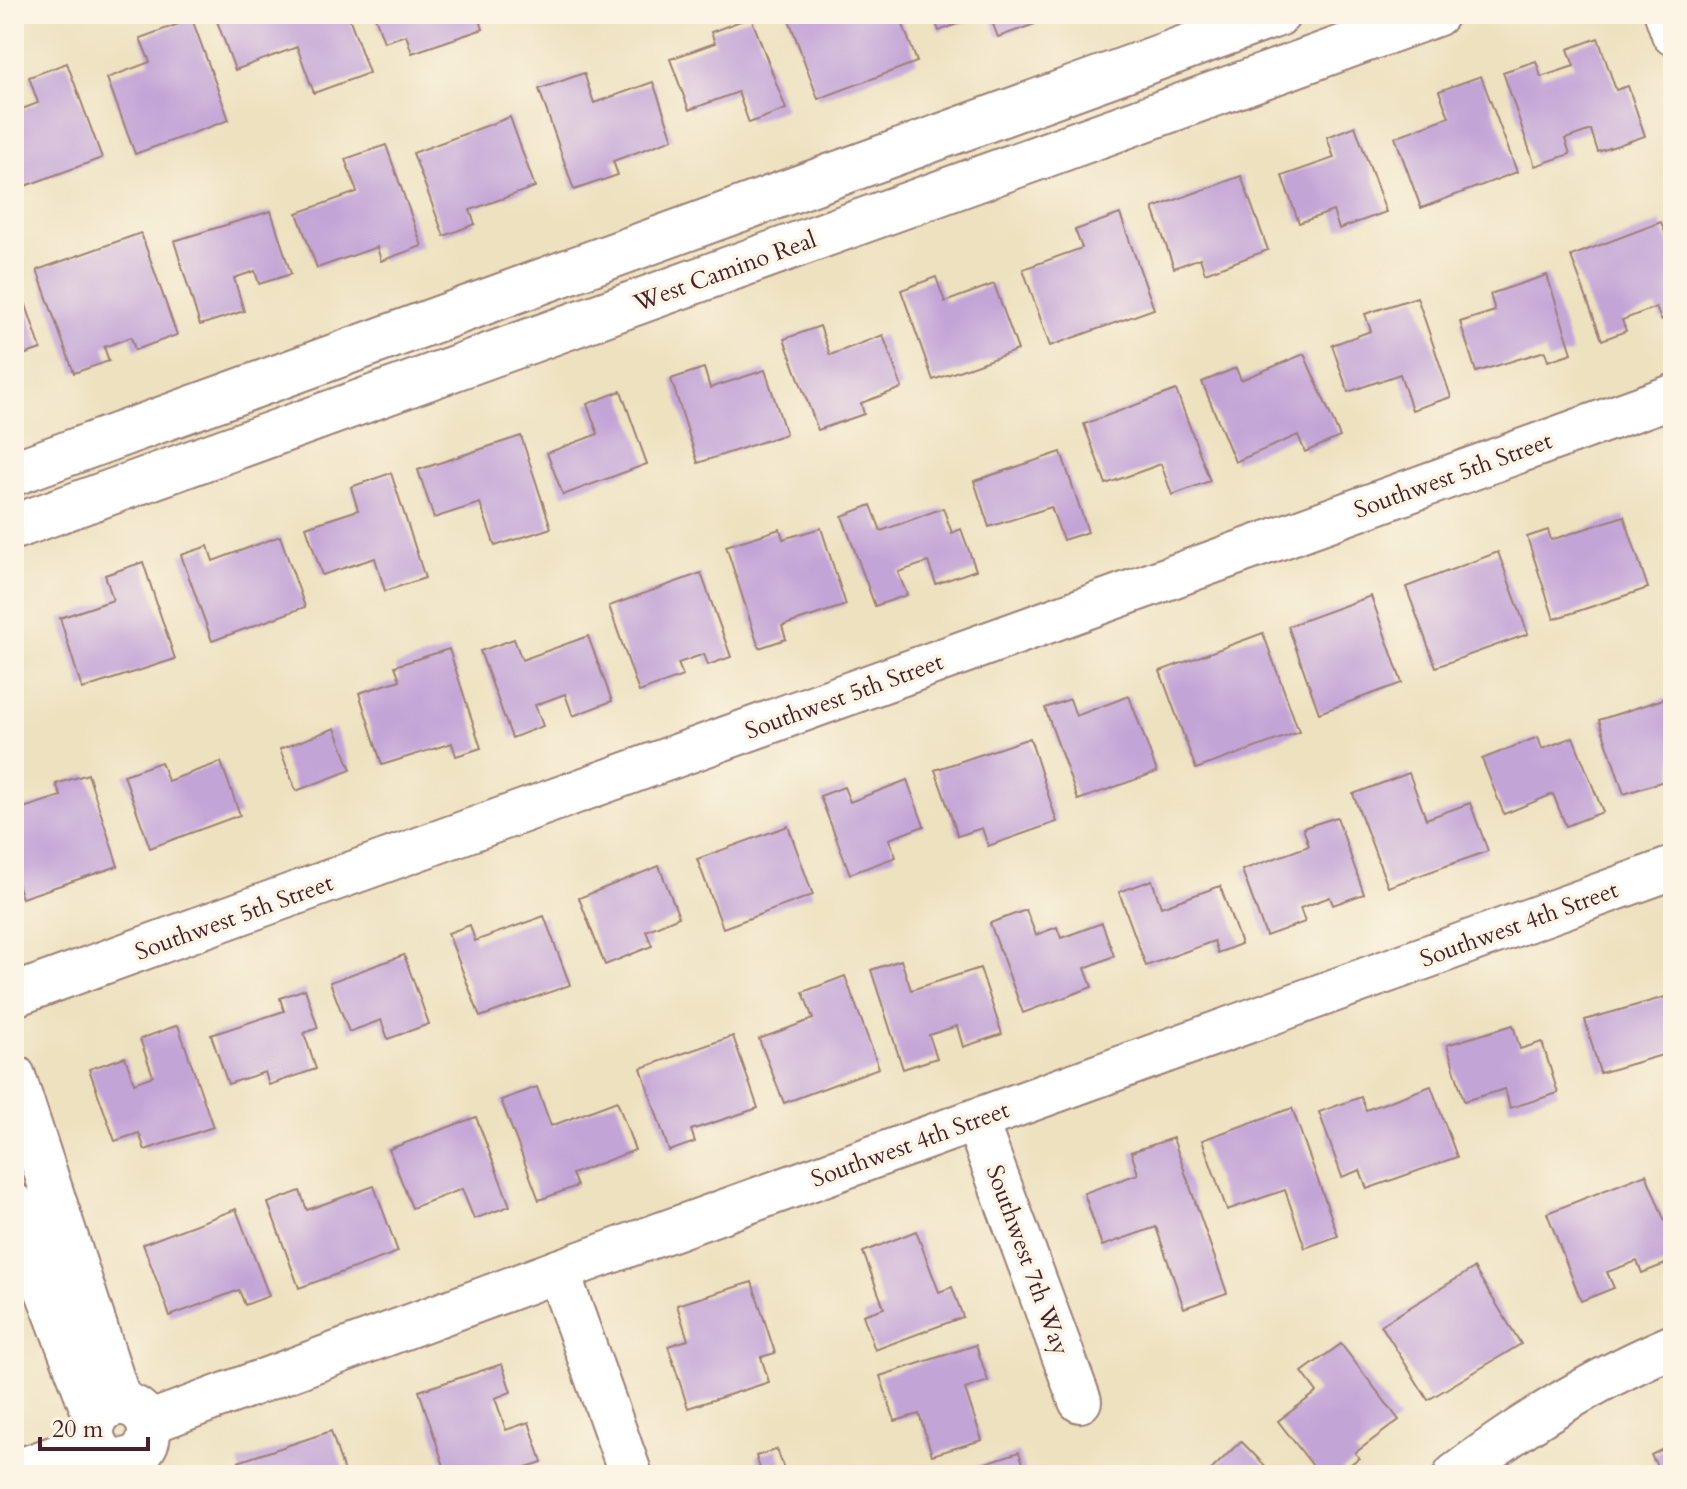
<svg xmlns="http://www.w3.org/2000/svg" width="1687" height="1489" font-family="Cardo,serif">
	<rect width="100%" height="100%" fill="#fcf5e5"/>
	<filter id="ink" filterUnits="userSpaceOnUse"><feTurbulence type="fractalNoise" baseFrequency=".0125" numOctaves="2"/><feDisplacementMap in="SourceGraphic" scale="16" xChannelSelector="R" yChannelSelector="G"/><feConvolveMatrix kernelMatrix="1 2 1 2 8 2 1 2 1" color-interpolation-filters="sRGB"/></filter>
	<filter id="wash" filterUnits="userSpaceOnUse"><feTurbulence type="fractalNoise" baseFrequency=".006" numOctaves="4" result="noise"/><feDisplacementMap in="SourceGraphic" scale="32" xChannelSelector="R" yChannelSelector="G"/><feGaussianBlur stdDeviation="1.8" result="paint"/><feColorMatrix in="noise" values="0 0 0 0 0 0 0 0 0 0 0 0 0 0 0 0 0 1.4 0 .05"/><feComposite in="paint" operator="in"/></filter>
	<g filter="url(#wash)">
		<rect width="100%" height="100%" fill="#eee1c0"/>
		<g id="blocks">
			<g fill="#c3a4d7">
				<polygon points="236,14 348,14 369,73 314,93 297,47 235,70 217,21"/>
				<polygon points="374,14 478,14 483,29 412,53 406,35 384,42"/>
				<polygon points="787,14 899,14 917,62 818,99"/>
				<polygon points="933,14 983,14 939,31"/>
				<polygon points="989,14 1031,14 1035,24 998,37"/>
				<polygon points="751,17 786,109 749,123 738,92 689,110 670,59 715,43 711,32"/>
				<polygon points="192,19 229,120 135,154 107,78 150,62 140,38"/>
				<polygon points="1598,38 1616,90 1628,86 1645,136 1598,152 1591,130 1565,139 1570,154 1535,166 1503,72 1536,61 1541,77 1574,66 1568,49"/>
				<polygon points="67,63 102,158 14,190 14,112 38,103 29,77"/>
				<polygon points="584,73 594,103 653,82 673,139 613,161 618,175 574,190 539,89"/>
				<polygon points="1481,76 1517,172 1421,208 1395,137 1449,117 1439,91"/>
				<polygon points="510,117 535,187 470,210 475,224 444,236 413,153"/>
				<polygon points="1355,126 1386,212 1339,229 1333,211 1299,223 1282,176 1334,158 1327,137"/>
				<polygon points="386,145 422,246 381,261 377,247 317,268 297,213 357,192 345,159"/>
				<polygon points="1241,176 1268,250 1205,273 1200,258 1174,268 1153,208"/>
				<polygon points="271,211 291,274 259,284 255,271 234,278 244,311 200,325 174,241"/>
				<polygon points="1120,214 1154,309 1050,346 1023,269 1082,248 1075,230"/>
				<polygon points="1661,222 1673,253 1673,316 1661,320 1656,307 1622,320 1626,331 1602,340 1571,256"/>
				<polygon points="141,233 177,335 135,350 131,337 104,347 109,361 74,373 37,270"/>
				<polygon points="1547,275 1572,353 1548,361 1545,351 1476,372 1460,322 1495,311 1490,294"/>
				<polygon points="936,277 945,302 994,284 1018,350 933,380 901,290"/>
				<polygon points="1417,297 1451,397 1412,410 1400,374 1348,392 1332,345 1371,331 1365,314"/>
				<polygon points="25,302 41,349 14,358 14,306"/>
				<polygon points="820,326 830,355 883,335 902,388 861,403 864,414 818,430 784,339"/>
				<polygon points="1304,354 1340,437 1305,452 1298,435 1235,462 1202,382 1236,368 1241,380"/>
				<polygon points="704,368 710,388 765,370 786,434 698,463 671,379"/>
				<polygon points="1176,390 1210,481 1172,495 1161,464 1106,484 1084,424"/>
				<polygon points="621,391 647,464 563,495 547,453 598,434 587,404"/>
				<polygon points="521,436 551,528 495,546 480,503 434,518 418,470"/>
				<polygon points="1061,452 1088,532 1063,540 1051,507 989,527 974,481"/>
				<polygon points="391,473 425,578 385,591 375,558 322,575 306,527 358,510 351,487"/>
				<polygon points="871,505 881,531 943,508 952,533 961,529 976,570 936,584 928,562 898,572 907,595 875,606 842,516"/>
				<polygon points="1624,516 1648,588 1554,619 1527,537 1548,530 1551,540"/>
				<polygon points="821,528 846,605 782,626 786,639 759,648 726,546 780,529 783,539"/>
				<polygon points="280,536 305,607 212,641 181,555 208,546 213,561"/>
				<polygon points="1498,552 1528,634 1436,667 1406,587"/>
				<polygon points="143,562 175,659 82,689 60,618 113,600 105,575"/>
				<polygon points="701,573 731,657 708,665 704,654 678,663 683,676 639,692 609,606"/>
				<polygon points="1371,596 1402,683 1319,713 1288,626"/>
				<polygon points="1263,633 1299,732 1196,769 1160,671"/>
				<polygon points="588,636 612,701 573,716 565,694 535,705 543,726 512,738 480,651 514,639 522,660"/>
				<polygon points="449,649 481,748 456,756 452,743 382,765 359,693 400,680 395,666"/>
				<polygon points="1129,696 1157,772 1078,800 1045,708 1070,699 1076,716"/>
				<polygon points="1673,696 1673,778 1624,794 1599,720"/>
				<polygon points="335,728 351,770 296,791 280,749"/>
				<polygon points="1538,737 1542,749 1573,737 1603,812 1566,826 1553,794 1504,814 1482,759"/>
				<polygon points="1030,738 1057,822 988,846 982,828 958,836 935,770"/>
				<polygon points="161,762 168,781 221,762 240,815 150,848 124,775"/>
				<polygon points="1409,773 1426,819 1470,803 1488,851 1388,887 1353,794"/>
				<polygon points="88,774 118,866 22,898 14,875 14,811 61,796 56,784"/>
				<polygon points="907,780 924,826 889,839 896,857 850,874 820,796 844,787 850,802"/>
				<polygon points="1337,817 1364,894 1333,905 1330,897 1300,908 1305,922 1266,936 1242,870 1309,846 1303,828"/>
				<polygon points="788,826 813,895 723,928 697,859"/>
				<polygon points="659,866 679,917 646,931 652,946 605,965 579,898"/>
				<polygon points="1152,880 1161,907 1220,886 1241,944 1218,953 1214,941 1146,966 1119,892"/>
				<polygon points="1026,910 1036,935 1057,927 1061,938 1102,923 1114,956 1085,968 1092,987 1023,1013 990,923"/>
				<polygon points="544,916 570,985 480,1017 448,933 470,925 475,941"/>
				<polygon points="404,955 429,1024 388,1039 381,1020 349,1032 330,982"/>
				<polygon points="901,960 911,990 980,968 1002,1034 963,1047 957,1026 929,1035 937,1058 903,1069 871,970"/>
				<polygon points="845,976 879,1068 784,1103 759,1039 813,1019 803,992"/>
				<polygon points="305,989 318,1028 304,1033 316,1069 269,1085 265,1072 228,1084 211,1035 284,1011 280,998"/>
				<polygon points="1665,997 1673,1025 1673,1052 1600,1073 1585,1020"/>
				<polygon points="178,1025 213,1127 145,1150 139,1133 115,1141 89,1069 125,1057 134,1083 153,1076 140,1039"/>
				<polygon points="1513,1025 1520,1049 1542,1042 1558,1093 1510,1108 1505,1089 1464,1101 1447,1045"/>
				<polygon points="733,1036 758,1108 691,1130 695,1142 669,1151 641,1068"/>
				<polygon points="1431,1086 1457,1157 1367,1189 1360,1170 1342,1177 1319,1112 1361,1097 1366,1110"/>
				<polygon points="537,1087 551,1126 617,1101 635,1150 572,1174 577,1186 539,1200 501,1100"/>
				<polygon points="1292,1108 1338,1236 1305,1248 1285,1190 1227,1210 1202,1140"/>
				<polygon points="476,1117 510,1206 474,1219 462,1189 412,1208 389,1149"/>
				<polygon points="1173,1138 1227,1293 1184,1308 1156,1227 1102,1246 1084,1193 1138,1174 1131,1152"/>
				<polygon points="1646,1174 1673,1242 1673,1261 1642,1273 1637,1261 1607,1272 1614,1288 1581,1301 1547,1213"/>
				<polygon points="374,1186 398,1252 299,1288 268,1203 300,1191 307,1210"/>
				<polygon points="236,1209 269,1296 245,1305 239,1290 170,1316 143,1244"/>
				<polygon points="916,1231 939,1292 952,1287 963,1317 875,1350 863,1315 884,1308 863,1252"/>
				<polygon points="1474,1268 1521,1344 1428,1400 1381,1325"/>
				<polygon points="752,1282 775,1353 761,1357 769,1382 688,1408 668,1346 688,1340 677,1305"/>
				<polygon points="1341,1344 1399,1420 1355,1453 1359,1458 1336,1475 1320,1475 1278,1421 1317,1392 1302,1372"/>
				<polygon points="976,1345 988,1381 965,1389 982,1440 932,1455 919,1414 895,1421 880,1376"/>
				<polygon points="502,1364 511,1392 495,1398 506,1430 529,1422 542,1462 502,1475 447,1475 419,1391"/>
				<polygon points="331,1431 345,1475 242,1475 238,1462"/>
				<polygon points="1241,1441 1274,1475 1206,1475"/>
				<polygon points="1673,1444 1673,1475 1662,1475 1651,1455"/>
				<polygon points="777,1449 786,1475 762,1475 756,1456"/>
				<polygon points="1019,1452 1027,1475 952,1475 952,1474"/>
			</g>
		</g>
	</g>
	<g filter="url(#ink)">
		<use href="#blocks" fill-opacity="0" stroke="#9c8076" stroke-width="2"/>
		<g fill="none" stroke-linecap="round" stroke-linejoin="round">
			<defs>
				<g id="street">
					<polyline points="1666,14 1673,34"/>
					<polyline points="14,995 1673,396"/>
					<polyline points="14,1076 121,1404"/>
					<polyline points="976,1120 1080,1401"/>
					<polyline points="14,1205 96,1420"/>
					<polyline points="558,1271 631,1475"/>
					<circle cx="121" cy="1432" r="28"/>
					<polyline points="148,1423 558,1271 1673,868"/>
					<polyline points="14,1472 95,1443"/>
					<path d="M1455,1475C1522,1424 1595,1379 1673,1346"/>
				</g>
				<g id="secondary">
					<polyline points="14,473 1278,14"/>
					<polyline points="14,527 1436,14"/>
				</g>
			</defs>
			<use href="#street" stroke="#9c8076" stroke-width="46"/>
			<use href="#secondary" stroke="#9c8076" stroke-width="48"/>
			<use href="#street" stroke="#fff" stroke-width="42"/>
			<use href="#secondary" stroke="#fff" stroke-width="44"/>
		</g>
	</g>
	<g text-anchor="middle" stroke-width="7" stroke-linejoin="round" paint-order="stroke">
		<g font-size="24" fill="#4a1f2b" stroke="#fcf5e5">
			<text transform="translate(725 271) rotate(-20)" y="8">West Camino Real</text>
			<text transform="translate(1453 475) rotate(-20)" y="8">Southwest 5th Street</text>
			<text transform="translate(844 696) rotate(-20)" y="8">Southwest 5th Street</text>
			<text transform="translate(234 917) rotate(-20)" y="8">Southwest 5th Street</text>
			<text transform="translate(1519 924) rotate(-20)" y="8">Southwest 4th Street</text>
			<text transform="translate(910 1144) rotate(-20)" y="8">Southwest 4th Street</text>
			<text transform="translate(1028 1260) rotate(70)" y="8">Southwest 7th Way</text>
		</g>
	</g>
	<rect width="1687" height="1489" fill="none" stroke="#fcf5e5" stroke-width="48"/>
	<path d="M40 1437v12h108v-12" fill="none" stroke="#4a1f2b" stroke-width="4"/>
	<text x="52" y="1437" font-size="24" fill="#4a1f2b" stroke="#fcf5e5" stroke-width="6" paint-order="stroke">20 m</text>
</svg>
